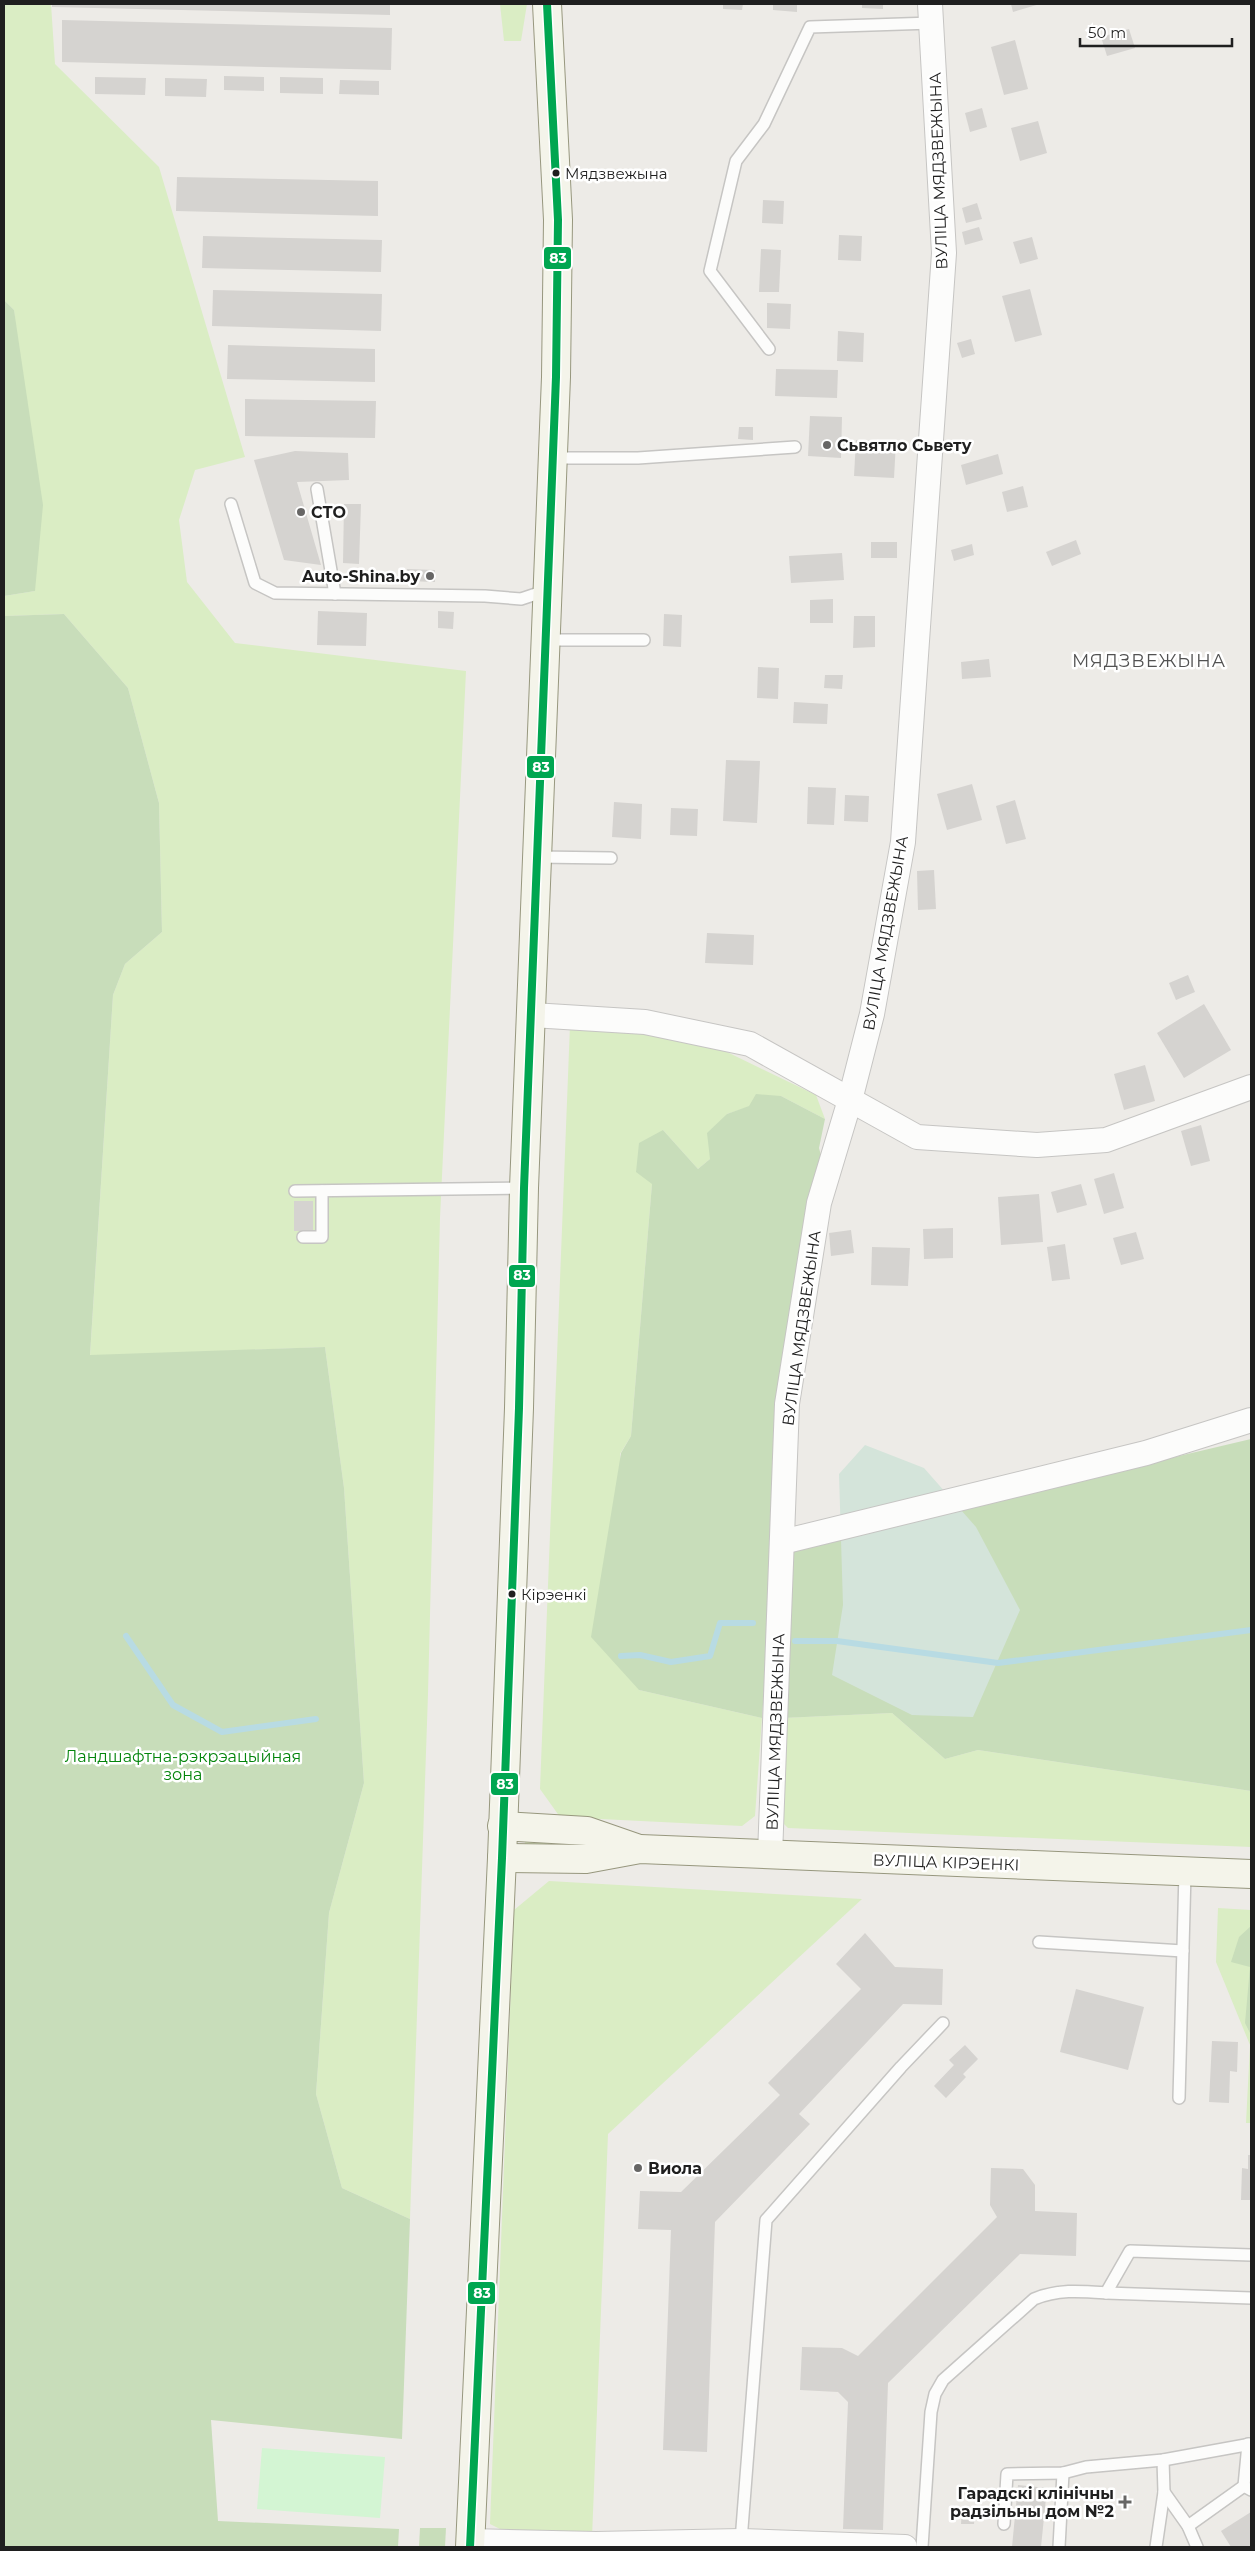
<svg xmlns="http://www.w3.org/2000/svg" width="1255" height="2551" font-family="Montserrat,sans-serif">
	<rect width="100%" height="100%" fill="#edebe7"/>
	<g fill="#daedc4">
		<polygon points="4,4 51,4 55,64 159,167 245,457 195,470 179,520 187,582 235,643 466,671 440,1218 428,1694 410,2219 342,2188 316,2094 329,1913 364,1783 344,1488 325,1347 90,1356 113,995 125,964 162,932 159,803 128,688 64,614 4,616 4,596 35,591 14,310 4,300"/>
		<polygon points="500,4 527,4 521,41 504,41"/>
		<polygon points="570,1025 677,1035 727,1052 816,1095 825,1119 781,1096 727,1114 710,1159 698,1169 663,1130 652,1184 631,1436 620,1454 639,1690 762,1718 755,1816 742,1826 560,1817 540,1789"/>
		<polygon points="892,1713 945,1759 978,1750 1251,1791 1251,1847 788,1828 776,1816 783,1718"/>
		<polygon points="525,1842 587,1843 587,1852 525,1852"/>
		<polygon points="549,1881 862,1899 608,2134 592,2538 510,2534 490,2524 514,1910"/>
		<polygon points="1218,1908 1251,1910 1251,2123 1246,2123 1250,2045 1216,1962"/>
	</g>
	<g fill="#c8ddba">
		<polygon points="4,300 14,310 43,505 35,591 4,596"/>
		<polygon points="64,614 128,688 159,803 162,932 125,964 113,995 90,1355 325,1347 344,1488 364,1783 329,1913 316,2094 342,2188 410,2219 402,2439 211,2420 218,2521 399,2529 398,2547 4,2547 4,616"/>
		<polygon points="756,1094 781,1096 825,1119 819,1148 824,1167 784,1405 762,1718 639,1690 591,1637 621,1453 631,1436 652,1184 636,1172 639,1143 663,1130 698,1169 710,1159 707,1133 727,1114 749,1106"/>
		<polygon points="1251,1439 1251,1791 978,1750 945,1759 892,1713 783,1718 789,1548"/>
		<polygon points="1251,1926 1251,2035 1245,2023 1250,1967 1231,1962 1239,1937"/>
		<polygon points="420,2528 446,2528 445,2547 419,2547"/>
	</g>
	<polygon fill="#d4e4da" points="865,1445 924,1468 976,1527 1020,1610 973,1717 912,1715 832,1675 843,1605 839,1474"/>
	<polygon fill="#d3f5d3" points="262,2448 385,2457 380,2518 257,2509"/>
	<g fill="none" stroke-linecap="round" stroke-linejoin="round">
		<g stroke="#b8dbe3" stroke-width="6">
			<polyline points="126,1636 173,1705 222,1732 316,1719"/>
			<polyline points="795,1641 837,1641 998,1663 1251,1630"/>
			<polyline points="621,1656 640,1655 671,1662 710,1656 720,1623 753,1623"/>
		</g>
	</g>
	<g fill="#d5d3d0">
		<polygon points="52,4 390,4 390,15 52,7"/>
		<polygon points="723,4 743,4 742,10 723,9"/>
		<polygon points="773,4 797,4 797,12 773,10"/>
		<polygon points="862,4 883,4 883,9 862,8"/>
		<polygon points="1011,4 1040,4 1013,12"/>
		<polygon points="62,20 392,28 391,70 62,62"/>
		<polygon points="1129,29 1135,48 1107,56 1101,37"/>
		<polygon points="1015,40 1028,89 1004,95 991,47"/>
		<polygon points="224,76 264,77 264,91 224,90"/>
		<polygon points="95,77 146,78 145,95 95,94"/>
		<polygon points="280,77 323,78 323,94 280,93"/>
		<polygon points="165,78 207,79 206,97 165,96"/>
		<polygon points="340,80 379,81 379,95 339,94"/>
		<polygon points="982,108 987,127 970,132 965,113"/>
		<polygon points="1038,121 1047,153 1020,161 1011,128"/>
		<polygon points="177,177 378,181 378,216 176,211"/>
		<polygon points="763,200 784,201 783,224 762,223"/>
		<polygon points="977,203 982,219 966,223 962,208"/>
		<polygon points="979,227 983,240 965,245 962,232"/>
		<polygon points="839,235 862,236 861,261 838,260"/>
		<polygon points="203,236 382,240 381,272 202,268"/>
		<polygon points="1032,237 1038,259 1020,264 1013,242"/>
		<polygon points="761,249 781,250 779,292 759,292"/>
		<polygon points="1030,289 1042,335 1015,342 1002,296"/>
		<polygon points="213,290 382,294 381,331 212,326"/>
		<polygon points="767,303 791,304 790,329 767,328"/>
		<polygon points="838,331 864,333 863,362 837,361"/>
		<polygon points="971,339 975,354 962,358 957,343"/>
		<polygon points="228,345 375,349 375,382 227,379"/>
		<polygon points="776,369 838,370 837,398 775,396"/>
		<polygon points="245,399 376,401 375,438 245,436"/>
		<polygon points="810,416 842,417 841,458 808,456"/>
		<polygon points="739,427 753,427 753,440 738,439"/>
		<polygon points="856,440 896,442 894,478 854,476"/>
		<polygon points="295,451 348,453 349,480 297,482 321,565 284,560 254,460"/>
		<polygon points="998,454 1003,474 966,485 961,465"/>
		<polygon points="1023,486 1028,507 1007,512 1002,492"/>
		<polygon points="344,504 361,504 359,564 343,563"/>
		<polygon points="1076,540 1081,554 1052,566 1046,552"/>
		<rect x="871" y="542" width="26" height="16"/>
		<polygon points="972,544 974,555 954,561 951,550"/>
		<polygon points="842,553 844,580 791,583 789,556"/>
		<polygon points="407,569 435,570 435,582 407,581"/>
		<polygon points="833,599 833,623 810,623 810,600"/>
		<polygon points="318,611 367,613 366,646 317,645"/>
		<polygon points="438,611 454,612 453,629 438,628"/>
		<polygon points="664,614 682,615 681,647 663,646"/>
		<polygon points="854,616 875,616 875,647 853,648"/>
		<polygon points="989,659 991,677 962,679 961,662"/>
		<polygon points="758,667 779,668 778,699 757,698"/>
		<polygon points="825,675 843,675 842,689 824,688"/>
		<polygon points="794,702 828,704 827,724 793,723"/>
		<polygon points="726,760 760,761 757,823 723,821"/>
		<polygon points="972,784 982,820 947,830 937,794"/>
		<polygon points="808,787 836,788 834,825 807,824"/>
		<polygon points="845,795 869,796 868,822 844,821"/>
		<polygon points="1015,800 1026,839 1006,844 996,806"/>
		<polygon points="614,802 642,804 641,839 612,837"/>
		<polygon points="671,808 698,809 697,836 670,835"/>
		<polygon points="934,870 936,909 918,910 917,871"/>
		<polygon points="707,933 754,935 753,965 705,963"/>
		<polygon points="1188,975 1195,992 1176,1000 1169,983"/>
		<polygon points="1204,1004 1231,1050 1184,1078 1157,1033"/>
		<polygon points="1145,1065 1155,1101 1124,1110 1114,1074"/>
		<polygon points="1201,1125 1210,1161 1191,1166 1181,1131"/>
		<polygon points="1114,1173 1124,1208 1104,1214 1094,1179"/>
		<polygon points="1081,1184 1087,1205 1057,1213 1051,1192"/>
		<polygon points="1039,1194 1043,1242 1001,1245 998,1197"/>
		<rect x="294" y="1201" width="19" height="30"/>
		<polygon points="953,1228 953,1258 924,1259 923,1229"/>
		<polygon points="851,1230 854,1253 831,1256 829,1233"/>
		<polygon points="1136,1232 1144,1259 1121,1265 1113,1238"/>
		<polygon points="1065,1244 1070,1279 1052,1281 1047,1247"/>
		<polygon points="872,1247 910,1248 908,1286 871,1285"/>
		<polygon points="865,1933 895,1967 943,1969 942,2005 903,2004 799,2114 810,2124 715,2222 707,2452 663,2450 671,2230 638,2229 640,2191 681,2192 780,2095 768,2083 861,1989 836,1964"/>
		<polygon points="1076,1989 1144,2007 1128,2070 1060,2052"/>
		<polygon points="1212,2041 1238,2042 1237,2072 1230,2071 1229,2103 1209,2102"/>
		<polygon points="965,2045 978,2059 963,2074 966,2077 946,2098 934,2086 954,2065 949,2060"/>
		<polygon points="1248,2155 1251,2155 1251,2200 1241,2200 1242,2168 1248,2169"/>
		<polygon points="991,2168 1023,2169 1035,2185 1035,2211 1077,2213 1076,2256 1020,2254 888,2383 883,2530 843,2529 848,2402 838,2392 800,2390 802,2347 842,2348 858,2356 997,2217 990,2205"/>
		<polygon points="1018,2485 1047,2488 1041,2547 1012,2547"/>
		<polygon points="962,2507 975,2507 974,2524 961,2524"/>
		<polygon points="1251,2512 1251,2547 1231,2547 1221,2531"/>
	</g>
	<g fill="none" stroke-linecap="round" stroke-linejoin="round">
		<defs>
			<g id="lane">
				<polyline points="769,349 710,271 736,161 764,124 810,27 932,23"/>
				<polyline points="553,458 638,458 795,447"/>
				<polyline points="317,489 335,594"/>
				<polyline points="231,504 255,583 275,593 485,596 521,599 548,590"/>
				<polyline points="545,640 644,640"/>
				<polyline points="537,857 611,858"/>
				<polyline points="295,1191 524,1188"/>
				<polyline points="303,1237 322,1237 322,1191"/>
				<polyline points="1039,1942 1183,1951"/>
				<polyline points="1179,2098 1185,1872"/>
				<polyline points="1106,2293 1251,2298"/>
				<polyline points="1248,2444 1244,2486 1251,2490"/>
				<polyline points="1164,2492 1188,2526 1197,2547"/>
				<polyline points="1004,2524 1007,2474 1063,2473 1086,2467 1163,2460 1251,2444"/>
				<polyline points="1188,2526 1244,2486"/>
				<polyline points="741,2541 766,2220 901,2067 943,2023"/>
				<path d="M922,2547L931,2412L935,2394L943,2380L1034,2299C1058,2289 1080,2291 1106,2293L1130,2251L1251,2255"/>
				<polyline points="1059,2547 1063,2473"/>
				<polyline points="1156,2547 1164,2492 1163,2460"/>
			</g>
			<g id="street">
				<polyline points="532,1015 645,1022 750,1044 917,1137 1037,1145 1106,1140 1251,1087"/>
				<polyline points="782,1542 1146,1453 1251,1420"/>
				<polyline points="770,1855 787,1404 819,1203 850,1100 872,1014 903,842 944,253 930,4"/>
				<polyline points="470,2541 596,2544 741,2541 905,2547"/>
			</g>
			<g id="secondary">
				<polyline points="502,1826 587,1831 636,1848"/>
				<polyline points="502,1858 586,1859 640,1849 1251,1874"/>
				<polyline points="470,2547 502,1858 519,1408 524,1188 556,377 558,220 547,4"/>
			</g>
		</defs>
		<use href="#lane" stroke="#c6c5c3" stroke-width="14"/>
		<use href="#street" stroke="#c6c5c3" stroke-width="26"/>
		<use href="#secondary" stroke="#97977e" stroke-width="30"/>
		<use href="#lane" stroke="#fcfcfb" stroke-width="11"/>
		<use href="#street" stroke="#fcfcfb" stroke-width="24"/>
		<use href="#secondary" stroke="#f4f4ea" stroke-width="28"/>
		<defs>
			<polyline id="bus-1" points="470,2547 502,1858 519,1408 524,1188 556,377 558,220 547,4"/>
		</defs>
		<use href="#bus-1" stroke="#fff" stroke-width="11"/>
		<use href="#bus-1" stroke="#00a651" stroke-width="8"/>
	</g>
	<g fill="#1f1f1f" stroke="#fff" stroke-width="2">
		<circle cx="556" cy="173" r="4.5"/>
		<circle cx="512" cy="1594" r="4.5"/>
	</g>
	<g fill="#676665" stroke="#fff" stroke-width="2">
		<circle cx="827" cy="445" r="5"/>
		<circle cx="301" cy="512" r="5"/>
		<circle cx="430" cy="576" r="5"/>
		<circle cx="638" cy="2168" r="5"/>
		<path d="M1122.5 2494.5h5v5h5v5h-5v5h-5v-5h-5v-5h5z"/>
	</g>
	<g text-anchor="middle" stroke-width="5" stroke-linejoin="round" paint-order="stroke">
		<g font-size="15" fill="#1f1f1f" stroke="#fff" text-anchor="start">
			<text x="565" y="179">Мядзвежына</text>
			<text x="521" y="1600">Кірэенкі</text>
		</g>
		<g font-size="16" fill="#1f1f1f" stroke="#fff">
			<text transform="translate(938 171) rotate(-92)" y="6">ВУЛІЦА МЯДЗВЕЖЫНА</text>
			<text transform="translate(885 933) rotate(-80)" y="6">ВУЛІЦА МЯДЗВЕЖЫНА</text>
			<text transform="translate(801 1328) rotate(-82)" y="6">ВУЛІЦА МЯДЗВЕЖЫНА</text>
			<text transform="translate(775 1732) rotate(-88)" y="6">ВУЛІЦА МЯДЗВЕЖЫНА</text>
			<text transform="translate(946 1862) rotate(2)" y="6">ВУЛІЦА КІРЭЕНКІ</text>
		</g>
		<g font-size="16" font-weight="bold" fill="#1f1f1f" stroke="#fff" text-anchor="start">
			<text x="837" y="451">Сьвятло Сьвету</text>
			<text x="311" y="518">СТО</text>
			<text x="420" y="582" text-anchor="end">Auto-Shina.by</text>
			<text x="648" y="2174">Виола</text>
			<text x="1114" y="2499" text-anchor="end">Гарадскі клінічны<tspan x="1114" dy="18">радзільны дом №2</tspan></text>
		</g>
		<g font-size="16" fill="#04850c" stroke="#fff">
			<text x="183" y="1762">Ландшафтна-рэкрэацыйная<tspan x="183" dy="18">зона</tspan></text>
		</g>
		<g font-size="18" letter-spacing="1" fill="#525252" stroke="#fff">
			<text x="1149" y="667">МЯДЗВЕЖЫНА</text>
		</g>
	</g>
	<g stroke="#fff" stroke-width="2">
		<rect x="543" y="246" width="29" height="24" rx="5" fill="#00a651"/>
		<rect x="526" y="755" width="29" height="24" rx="5" fill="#00a651"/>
		<rect x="508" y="1264" width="28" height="24" rx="5" fill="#00a651"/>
		<rect x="490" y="1772" width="29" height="24" rx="5" fill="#00a651"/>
		<rect x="467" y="2281" width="29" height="24" rx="5" fill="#00a651"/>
	</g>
	<g font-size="14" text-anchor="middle" font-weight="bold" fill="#fff">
		<text x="558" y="263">83</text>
		<text x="541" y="772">83</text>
		<text x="522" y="1280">83</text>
		<text x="505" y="1789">83</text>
		<text x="482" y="2298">83</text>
	</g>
	<rect width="1255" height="2551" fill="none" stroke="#1f1f1f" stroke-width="10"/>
	<path d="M1080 38v8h152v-8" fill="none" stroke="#1f1f1f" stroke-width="2.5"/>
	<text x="1088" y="38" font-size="15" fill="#1f1f1f" stroke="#ffffff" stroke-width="4" paint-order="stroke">50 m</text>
</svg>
